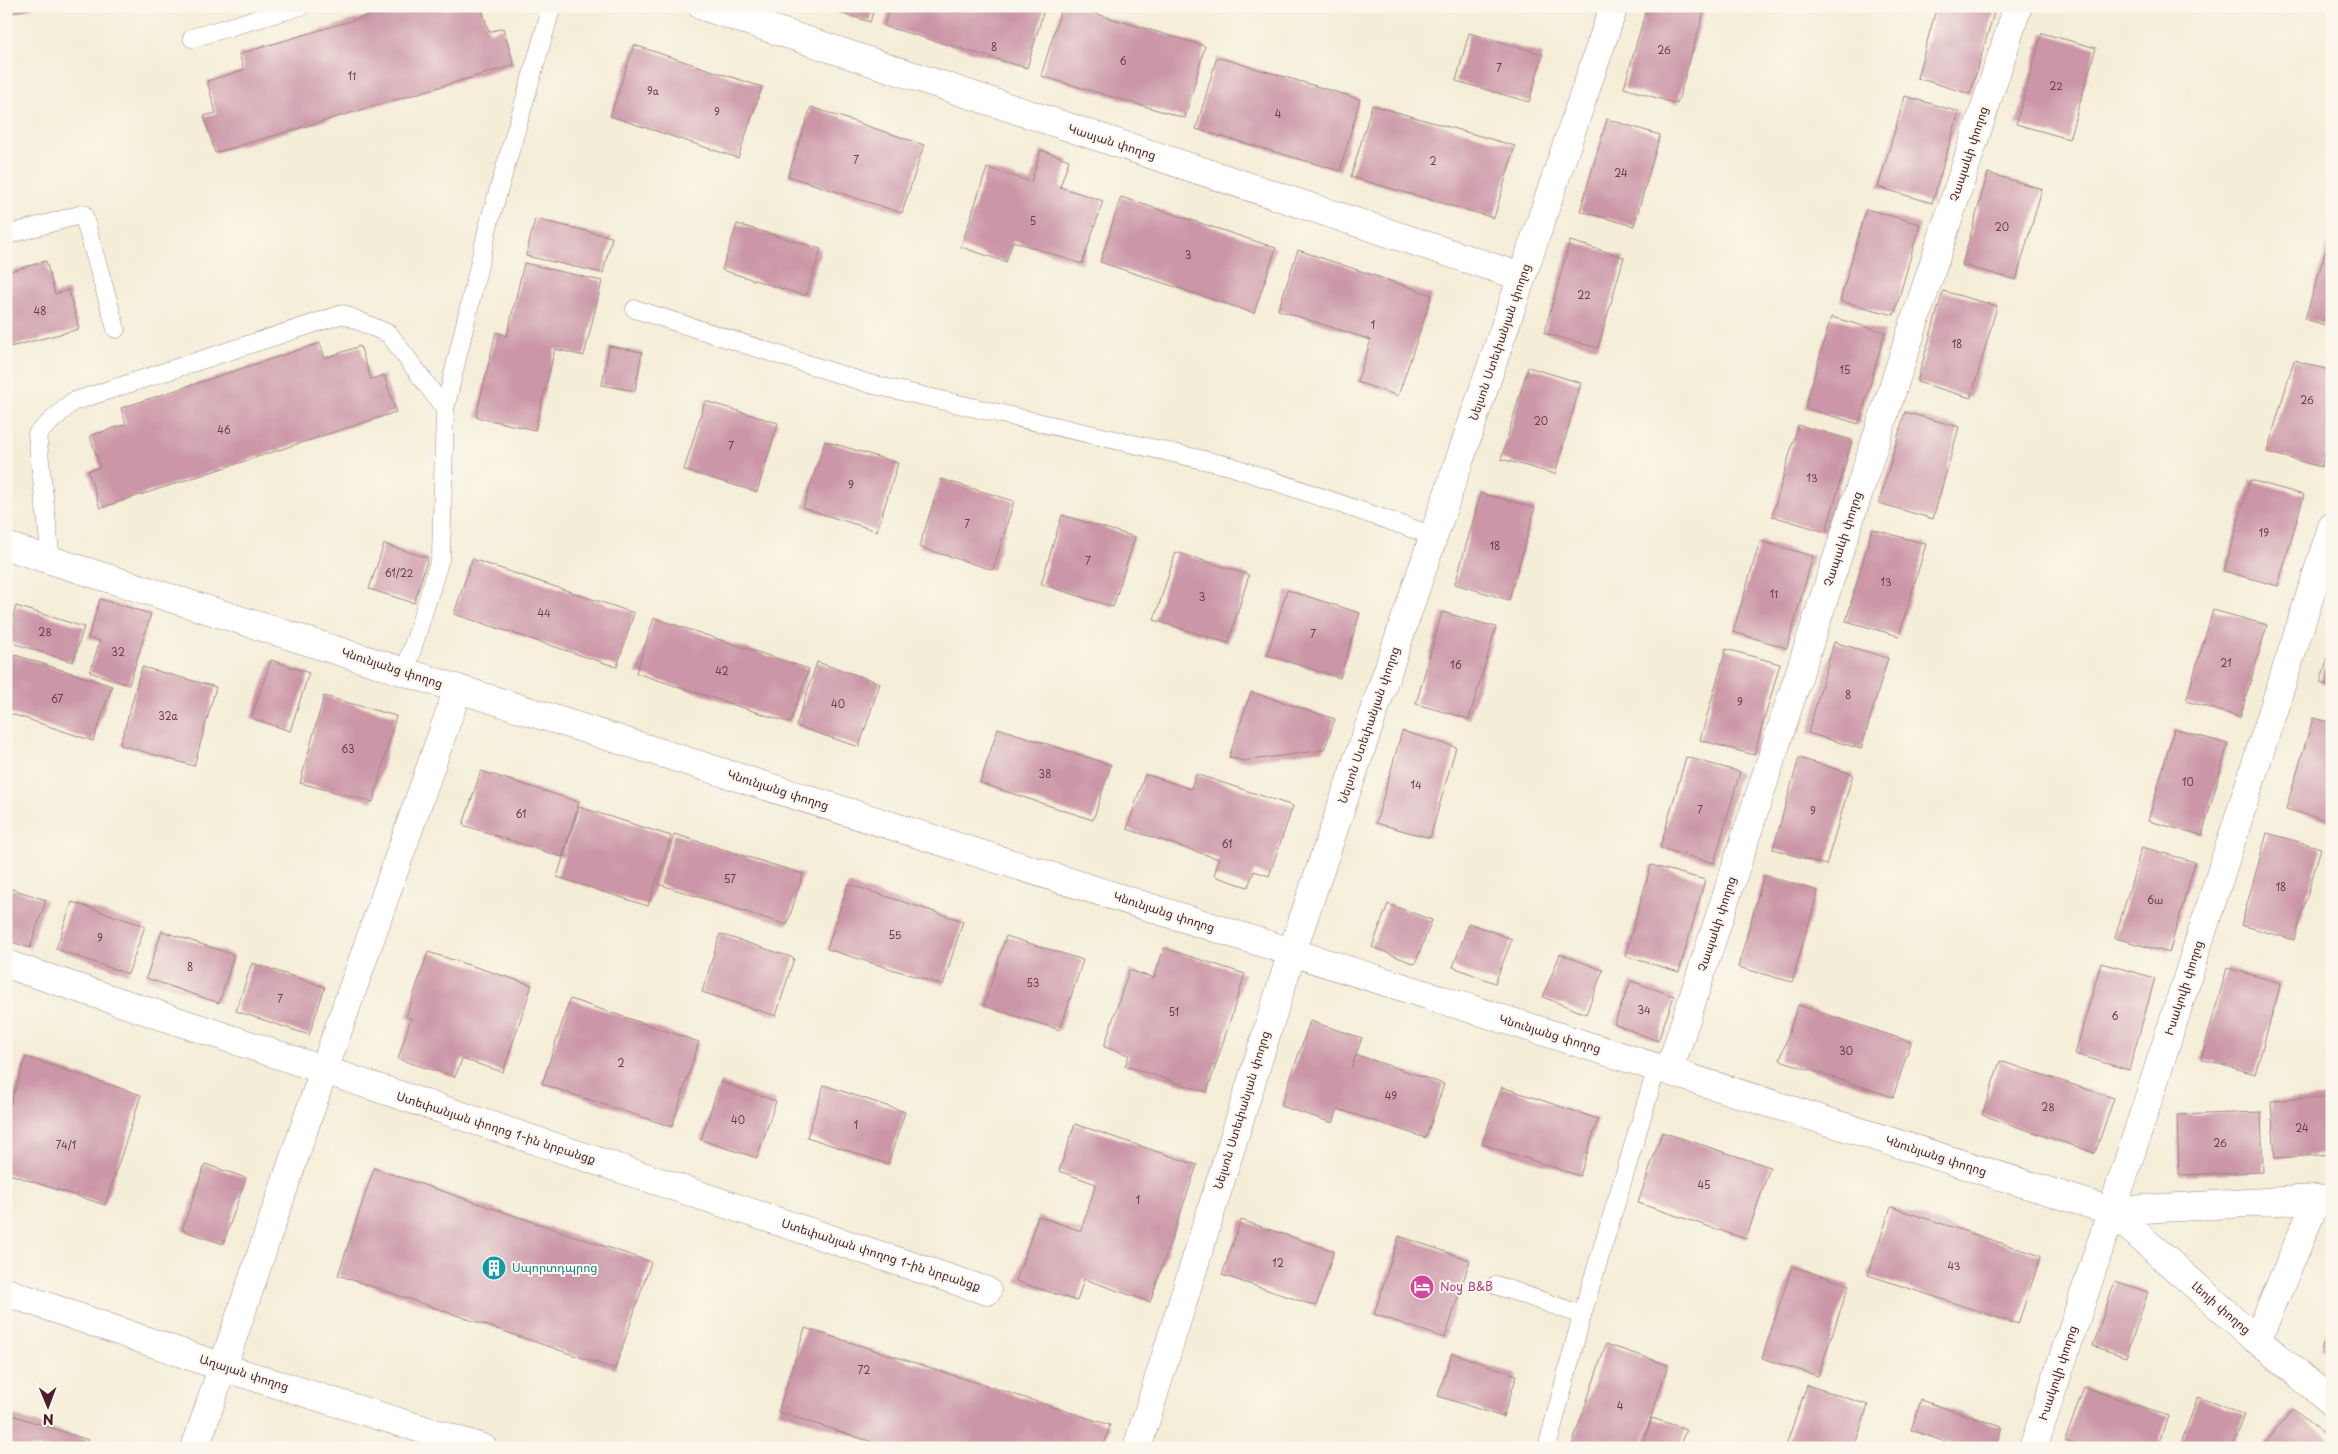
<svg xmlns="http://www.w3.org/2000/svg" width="2338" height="1454" font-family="'Playpen Sans','Noto Sans Armenian',sans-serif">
	<rect width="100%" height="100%" fill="#fbf7ec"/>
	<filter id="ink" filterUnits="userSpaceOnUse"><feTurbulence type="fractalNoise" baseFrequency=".02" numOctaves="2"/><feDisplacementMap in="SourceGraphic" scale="10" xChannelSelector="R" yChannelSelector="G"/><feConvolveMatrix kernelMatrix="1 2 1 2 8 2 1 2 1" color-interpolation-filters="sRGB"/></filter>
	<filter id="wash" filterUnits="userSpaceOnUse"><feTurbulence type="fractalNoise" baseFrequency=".0096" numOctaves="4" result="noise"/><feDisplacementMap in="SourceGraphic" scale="20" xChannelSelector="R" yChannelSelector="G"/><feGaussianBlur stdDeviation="1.12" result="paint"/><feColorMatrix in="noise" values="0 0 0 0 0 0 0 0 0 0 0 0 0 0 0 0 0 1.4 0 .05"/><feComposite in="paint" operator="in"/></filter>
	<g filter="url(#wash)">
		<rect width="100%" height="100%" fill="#f4edd7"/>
		<g id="blocks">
			<g fill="#cb96a7">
				<polygon points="6,6 34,6 34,7 6,15"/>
				<polygon points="401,6 443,6 444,10 456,6 481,6 489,32 503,28 514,65 215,153 204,116 216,113 207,81 244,70 239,54"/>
				<polygon points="817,6 875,6 870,22"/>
				<polygon points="890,6 1045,6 1027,68 884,26"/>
				<polygon points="1062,6 1069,6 1205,46 1185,118 1041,76"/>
				<polygon points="1647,6 1682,6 1704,12 1677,104 1624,88"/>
				<polygon points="1937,6 1996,6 1970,94 1917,78"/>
				<polygon points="1469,33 1543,54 1529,102 1456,81"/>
				<polygon points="2042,33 2096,48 2069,139 2016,124"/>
				<polygon points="634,45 762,87 738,158 610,116"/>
				<polygon points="1217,57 1360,99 1340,171 1196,129"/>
				<polygon points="1905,96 1959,112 1932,203 1878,187"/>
				<polygon points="1372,105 1515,146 1494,218 1351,177"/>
				<polygon points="811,107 924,145 902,213 788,176"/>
				<polygon points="1607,119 1660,135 1634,226 1580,211"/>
				<polygon points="1041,150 1069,160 1060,187 1103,201 1082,264 1013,241 1006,262 961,247 987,168 1031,182"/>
				<polygon points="1988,173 2042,189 2016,280 1962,265"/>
				<polygon points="1121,197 1276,248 1254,313 1100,262"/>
				<polygon points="1866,209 1920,224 1894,315 1840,301"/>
				<polygon points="535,219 612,237 603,273 526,256"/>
				<polygon points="737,224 821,249 806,296 722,270"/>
				<polygon points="2332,230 2332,327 2305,319"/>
				<polygon points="1570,241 1624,257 1598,348 1544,333"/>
				<polygon points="1298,250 1432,295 1398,396 1357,382 1371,340 1278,310"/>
				<polygon points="7,255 11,271 46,261 55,294 69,290 79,329 6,348"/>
				<polygon points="524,263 602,281 584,356 555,349 535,430 476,417 496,332 507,336"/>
				<polygon points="1943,291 1997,306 1971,398 1917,382"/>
				<polygon points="1831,317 1885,332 1859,424 1805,408"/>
				<polygon points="320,343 325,358 360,346 371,379 384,375 396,412 100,508 88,471 100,467 90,436 126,424 121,408"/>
				<polygon points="609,346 642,352 635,391 602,385"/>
				<polygon points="2294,360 2332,371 2332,430 2321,467 2267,452"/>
				<polygon points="1528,367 1581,383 1555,474 1501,459"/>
				<polygon points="705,401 778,423 757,492 684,470"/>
				<polygon points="1905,412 1959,427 1933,519 1879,503"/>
				<polygon points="1798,425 1852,440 1826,532 1772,516"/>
				<polygon points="825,441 898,463 877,531 803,508"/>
				<polygon points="941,479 1014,501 993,570 919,547"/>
				<polygon points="2250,480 2304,495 2278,586 2224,571"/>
				<polygon points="1481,493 1535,508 1509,600 1455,584"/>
				<polygon points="1062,515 1135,537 1113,607 1041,584"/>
				<polygon points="1872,529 1926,544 1899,636 1846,621"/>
				<polygon points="1760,541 1813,556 1787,648 1733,632"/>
				<polygon points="384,544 428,558 414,603 369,589"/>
				<polygon points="1176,552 1249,575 1228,643 1154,620"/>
				<polygon points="472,559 634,613 617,667 454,614"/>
				<polygon points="1287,590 1360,613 1340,678 1267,655"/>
				<polygon points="100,599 151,614 129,685 90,672 100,641 88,638"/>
				<polygon points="16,606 84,627 73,662 6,641"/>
				<polygon points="2213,610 2267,625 2240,717 2186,701"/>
				<polygon points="1442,612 1496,627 1469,719 1416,704"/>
				<polygon points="654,618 809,669 790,723 636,673"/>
				<polygon points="1834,642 1888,658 1861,749 1808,733"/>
				<polygon points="2332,646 2332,686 2320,683"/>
				<polygon points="1726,649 1780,664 1754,755 1700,740"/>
				<polygon points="6,652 112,686 93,741 6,712"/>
				<polygon points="271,660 309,673 290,731 251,718"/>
				<polygon points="817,662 880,683 859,747 796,726"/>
				<polygon points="142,667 216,687 194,766 120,745"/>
				<polygon points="1251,692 1335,719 1324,750 1244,761 1229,757"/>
				<polygon points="324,696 396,716 373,802 300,783"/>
				<polygon points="2313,718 2332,723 2332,822 2286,809"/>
				<polygon points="998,728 1111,765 1093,820 980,783"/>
				<polygon points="2174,729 2228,744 2202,835 2148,821"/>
				<polygon points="1402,731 1456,747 1430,838 1376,823"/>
				<polygon points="1686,757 1740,772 1714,863 1660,848"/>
				<polygon points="1799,758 1853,774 1826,865 1773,849"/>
				<polygon points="481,771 579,802 562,857 463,825"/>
				<polygon points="1145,774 1191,789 1196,774 1293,806 1269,876 1254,871 1248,887 1214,876 1219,859 1127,829"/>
				<polygon points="579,807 671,836 648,906 557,877"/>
				<polygon points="2267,833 2321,848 2294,940 2241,925"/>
				<polygon points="674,834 803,874 787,925 658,884"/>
				<polygon points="2142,847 2195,862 2169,953 2115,938"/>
				<polygon points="1651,865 1705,880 1679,972 1625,956"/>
				<polygon points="1764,875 1818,891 1792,982 1738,967"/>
				<polygon points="848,884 963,921 943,985 827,949"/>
				<polygon points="6,887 46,900 30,948 6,940"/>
				<polygon points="72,902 145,926 128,974 56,949"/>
				<polygon points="1388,904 1432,920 1415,964 1372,947"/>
				<polygon points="1469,923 1512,939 1495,983 1453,967"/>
				<polygon points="162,931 234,955 219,1003 146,978"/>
				<polygon points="720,934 794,958 776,1016 702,992"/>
				<polygon points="1006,936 1083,960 1060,1030 984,1006"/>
				<polygon points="1164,948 1245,974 1207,1092 1125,1066 1129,1055 1104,1047 1129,970 1154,978"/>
				<polygon points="428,952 532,985 503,1072 462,1059 455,1077 398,1059 411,1018 406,1017"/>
				<polygon points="1560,954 1603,970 1586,1014 1543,997"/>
				<polygon points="252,963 325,987 309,1035 236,1011"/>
				<polygon points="2101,963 2155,978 2129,1070 2075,1054"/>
				<polygon points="2227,968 2281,983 2255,1074 2201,1059"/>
				<polygon points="1631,981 1674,996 1658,1041 1614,1024"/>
				<polygon points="570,999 699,1042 672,1127 542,1084"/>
				<polygon points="1798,1005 1911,1042 1893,1097 1780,1060"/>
				<polygon points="1310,1021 1362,1038 1351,1068 1357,1055 1444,1084 1426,1138 1338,1109 1333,1123 1281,1106"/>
				<polygon points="26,1057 141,1095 105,1205 6,1173 6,1117"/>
				<polygon points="2000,1061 2114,1098 2095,1153 1982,1115"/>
				<polygon points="720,1082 776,1101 757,1158 701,1140"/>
				<polygon points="824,1085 905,1112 888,1164 807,1137"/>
				<polygon points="1502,1087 1598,1119 1580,1176 1482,1144"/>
				<polygon points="2332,1096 2332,1154 2275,1158 2271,1101"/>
				<polygon points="2261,1112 2263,1172 2179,1175 2177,1115"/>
				<polygon points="1075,1124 1197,1165 1150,1302 1084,1279 1077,1301 1016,1281 1038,1216 1081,1231 1096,1184 1059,1171"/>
				<polygon points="1662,1132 1770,1167 1746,1239 1638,1203"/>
				<polygon points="205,1164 246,1178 223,1244 182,1230"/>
				<polygon points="374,1168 651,1262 615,1369 338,1275"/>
				<polygon points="1891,1207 2041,1256 2018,1324 1868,1275"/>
				<polygon points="1241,1220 1334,1251 1316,1306 1222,1275"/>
				<polygon points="1399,1236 1470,1260 1445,1338 1374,1314"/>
				<polygon points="1792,1266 1849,1285 1818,1376 1762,1358"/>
				<polygon points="2115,1281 2148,1292 2126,1357 2093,1346"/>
				<polygon points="2332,1323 2332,1352 2321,1348"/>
				<polygon points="805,1328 1110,1425 1103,1448 891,1448 778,1412"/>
				<polygon points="1606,1344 1668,1365 1641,1448 1571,1448"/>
				<polygon points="1452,1353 1517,1375 1503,1417 1438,1396"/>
				<polygon points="1807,1385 1868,1405 1854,1448 1785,1448"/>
				<polygon points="2084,1387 2168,1416 2157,1448 2085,1448 2065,1441"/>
				<polygon points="2198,1397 2245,1415 2232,1448 2179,1448"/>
				<polygon points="1921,1400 2002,1427 1995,1448 1963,1448 1911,1430"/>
				<polygon points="2293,1409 2332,1441 2332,1448 2261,1448"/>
				<polygon points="6,1413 88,1440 85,1448 6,1448"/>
				<polygon points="1652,1418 1686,1429 1679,1448 1642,1448"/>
			</g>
		</g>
	</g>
	<g filter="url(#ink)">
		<use href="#blocks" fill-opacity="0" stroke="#9f8681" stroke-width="1"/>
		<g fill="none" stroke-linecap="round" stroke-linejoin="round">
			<defs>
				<g id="lane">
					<polyline points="192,38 301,6"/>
					<polyline points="6,235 83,214 116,329"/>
					<polyline points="635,309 870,384 1230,466 1434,536"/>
					<polyline points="51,560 37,434 72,402 343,314 389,334 445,409"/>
					<polyline points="405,672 441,556 445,409 489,223 552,6"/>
					<polyline points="1496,1285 1582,1315"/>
					<polyline points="1547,1448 1582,1315 1657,1067"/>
				</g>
				<g id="street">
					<polyline points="702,6 1522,277"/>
					<polyline points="6,546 2111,1211 2332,1198"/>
					<polyline points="6,964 987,1291"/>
					<polyline points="1669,1071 2018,6"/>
					<polyline points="2111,1211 2257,1340 2332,1402"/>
					<polyline points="2257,1340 2317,1199"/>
					<polyline points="195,1448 324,1070 458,689"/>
					<polyline points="1137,1448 1292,952 1614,6"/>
					<polyline points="2033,1448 2131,1153 2332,527"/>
				</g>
				<polyline id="secondary" points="6,1292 222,1367 483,1448"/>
			</defs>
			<use href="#lane" stroke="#9f8681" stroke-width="19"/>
			<use href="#street" stroke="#9f8681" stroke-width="29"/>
			<use href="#secondary" stroke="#9f8681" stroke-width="29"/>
			<use href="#lane" stroke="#fff" stroke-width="18"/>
			<use href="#street" stroke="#fff" stroke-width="28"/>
			<use href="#secondary" stroke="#fff" stroke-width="28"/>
		</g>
	</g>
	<defs>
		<symbol id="building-disc" viewBox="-11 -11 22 22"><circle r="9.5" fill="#0f9aa8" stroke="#fbf7ec"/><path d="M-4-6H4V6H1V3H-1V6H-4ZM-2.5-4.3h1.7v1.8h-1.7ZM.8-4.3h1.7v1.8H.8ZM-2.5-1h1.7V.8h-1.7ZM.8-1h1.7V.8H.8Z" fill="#fff"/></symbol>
		<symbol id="hotel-disc" viewBox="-11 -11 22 22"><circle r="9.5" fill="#d1479c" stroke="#fbf7ec"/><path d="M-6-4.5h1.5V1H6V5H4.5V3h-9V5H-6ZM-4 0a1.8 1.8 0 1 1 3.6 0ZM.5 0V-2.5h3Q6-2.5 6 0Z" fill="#fff"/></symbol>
	</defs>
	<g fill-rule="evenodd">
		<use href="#building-disc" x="480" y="1254" width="28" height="28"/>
		<use href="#hotel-disc" x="1408" y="1273" width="28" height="28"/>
	</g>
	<g text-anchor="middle" stroke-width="4" stroke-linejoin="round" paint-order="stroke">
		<g font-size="10" fill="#6a3d4a">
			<text x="994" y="51">8</text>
			<text x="1664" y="54">26</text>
			<text x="1123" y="65">6</text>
			<text x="1499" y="72">7</text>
			<text x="352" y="80">11</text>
			<text x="2056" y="90">22</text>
			<text x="653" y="95">9a</text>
			<text x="717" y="116">9</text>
			<text x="1278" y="118">4</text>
			<text x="856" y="164">7</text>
			<text x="1433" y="165">2</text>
			<text x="1621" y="177">24</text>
			<text x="1033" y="225">5</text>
			<text x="2002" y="231">20</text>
			<text x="1188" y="259">3</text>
			<text x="1584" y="299">22</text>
			<text x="40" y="315">48</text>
			<text x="1373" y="329">1</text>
			<text x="1957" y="348">18</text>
			<text x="1845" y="374">15</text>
			<text x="2307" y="404">26</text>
			<text x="1541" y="425">20</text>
			<text x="224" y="434">46</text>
			<text x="731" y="450">7</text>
			<text x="1812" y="482">13</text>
			<text x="851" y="489">9</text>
			<text x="967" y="528">7</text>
			<text x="2264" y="537">19</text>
			<text x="1495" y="550">18</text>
			<text x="1088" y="565">7</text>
			<text x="399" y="577">61/22</text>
			<text x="1886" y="586">13</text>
			<text x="1774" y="598">11</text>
			<text x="1202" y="601">3</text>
			<text x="544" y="617">44</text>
			<text x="45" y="636">28</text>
			<text x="1313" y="638">7</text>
			<text x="118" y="656">32</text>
			<text x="2226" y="667">21</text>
			<text x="1456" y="669">16</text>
			<text x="722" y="675">42</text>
			<text x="1848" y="699">8</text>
			<text x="57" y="703">67</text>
			<text x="1740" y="706">9</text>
			<text x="838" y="708">40</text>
			<text x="168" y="720">32a</text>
			<text x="348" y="753">63</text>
			<text x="1045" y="778">38</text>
			<text x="2188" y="786">10</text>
			<text x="1416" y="789">14</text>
			<text x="1700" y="814">7</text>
			<text x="1813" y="815">9</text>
			<text x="521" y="818">61</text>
			<text x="1227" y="848">61</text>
			<text x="730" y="883">57</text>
			<text x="2281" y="891">18</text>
			<text x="2155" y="904">6ա</text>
			<text x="895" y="939">55</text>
			<text x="100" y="942">9</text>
			<text x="190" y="971">8</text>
			<text x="1033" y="987">53</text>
			<text x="280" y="1003">7</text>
			<text x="1644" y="1014">34</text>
			<text x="1174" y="1016">51</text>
			<text x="2115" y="1020">6</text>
			<text x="1846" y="1055">30</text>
			<text x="621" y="1067">2</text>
			<text x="1391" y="1100">49</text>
			<text x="2048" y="1111">28</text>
			<text x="738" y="1124">40</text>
			<text x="856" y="1129">1</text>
			<text x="2302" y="1132">24</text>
			<text x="2220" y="1147">26</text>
			<text x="66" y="1149">74/1</text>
			<text x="1704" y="1189">45</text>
			<text x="1138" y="1204">1</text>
			<text x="1278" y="1267">12</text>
			<text x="1954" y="1270">43</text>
			<text x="864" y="1374">72</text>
			<text x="1620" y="1410">4</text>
		</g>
		<g font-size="12" fill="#4a1f2b" stroke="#fbf7ec">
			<text transform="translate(1112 142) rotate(18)" y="4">Կասյան փողոց</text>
			<text transform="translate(1969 154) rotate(-72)" y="4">Չապաևի փողոց</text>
			<text transform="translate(1500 342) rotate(-71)" y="4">Նելսոն Ստեփանյան փողոց</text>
			<text transform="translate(1843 539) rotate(-72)" y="4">Չապաևի փողոց</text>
			<text transform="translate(392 668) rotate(18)" y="4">Կնունյանց փողոց</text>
			<text transform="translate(1369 725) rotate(-71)" y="4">Նելսոն Ստեփանյան փողոց</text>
			<text transform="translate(778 790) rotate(18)" y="4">Կնունյանց փողոց</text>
			<text transform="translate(1164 912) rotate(18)" y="4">Կնունյանց փողոց</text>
			<text transform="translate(1717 924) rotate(-72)" y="4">Չապաևի փողոց</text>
			<text transform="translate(2184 988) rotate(-72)" y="4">Իսակովի փողոց</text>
			<text transform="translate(1550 1034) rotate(17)" y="4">Կնունյանց փողոց</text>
			<text transform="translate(1242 1110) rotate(-73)" y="4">Նելսոն Ստեփանյան փողոց</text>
			<text transform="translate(496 1128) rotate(18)" y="4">Ստեփանյան փողոց 1-ին նրբանցք</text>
			<text transform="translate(1936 1156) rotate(18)" y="4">Կնունյանց փողոց</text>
			<text transform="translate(881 1255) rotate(18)" y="4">Ստեփանյան փողոց 1-ին նրբանցք</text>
			<text transform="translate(2221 1308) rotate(41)" y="4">Լեոյի փողոց</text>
			<text transform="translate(244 1373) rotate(18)" y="4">Աղայան փողոց</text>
			<text transform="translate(2058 1373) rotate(-72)" y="4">Իսակովի փողոց</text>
		</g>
		<g font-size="12" fill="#0d838f" stroke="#fbf7ec" text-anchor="start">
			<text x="512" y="1272">Սպորտդպրոց</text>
		</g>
		<g font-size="12" fill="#b23c85" stroke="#fbf7ec" text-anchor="start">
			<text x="1440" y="1291">Noy B&amp;B</text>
		</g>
	</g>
	<rect width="2338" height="1454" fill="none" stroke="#fbf7ec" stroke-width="25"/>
	<g transform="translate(48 1406) rotate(179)" stroke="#fbf7ec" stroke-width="4" paint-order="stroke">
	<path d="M0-4L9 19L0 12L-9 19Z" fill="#4a1f2b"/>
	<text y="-8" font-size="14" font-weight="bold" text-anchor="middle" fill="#4a1f2b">N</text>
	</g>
</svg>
